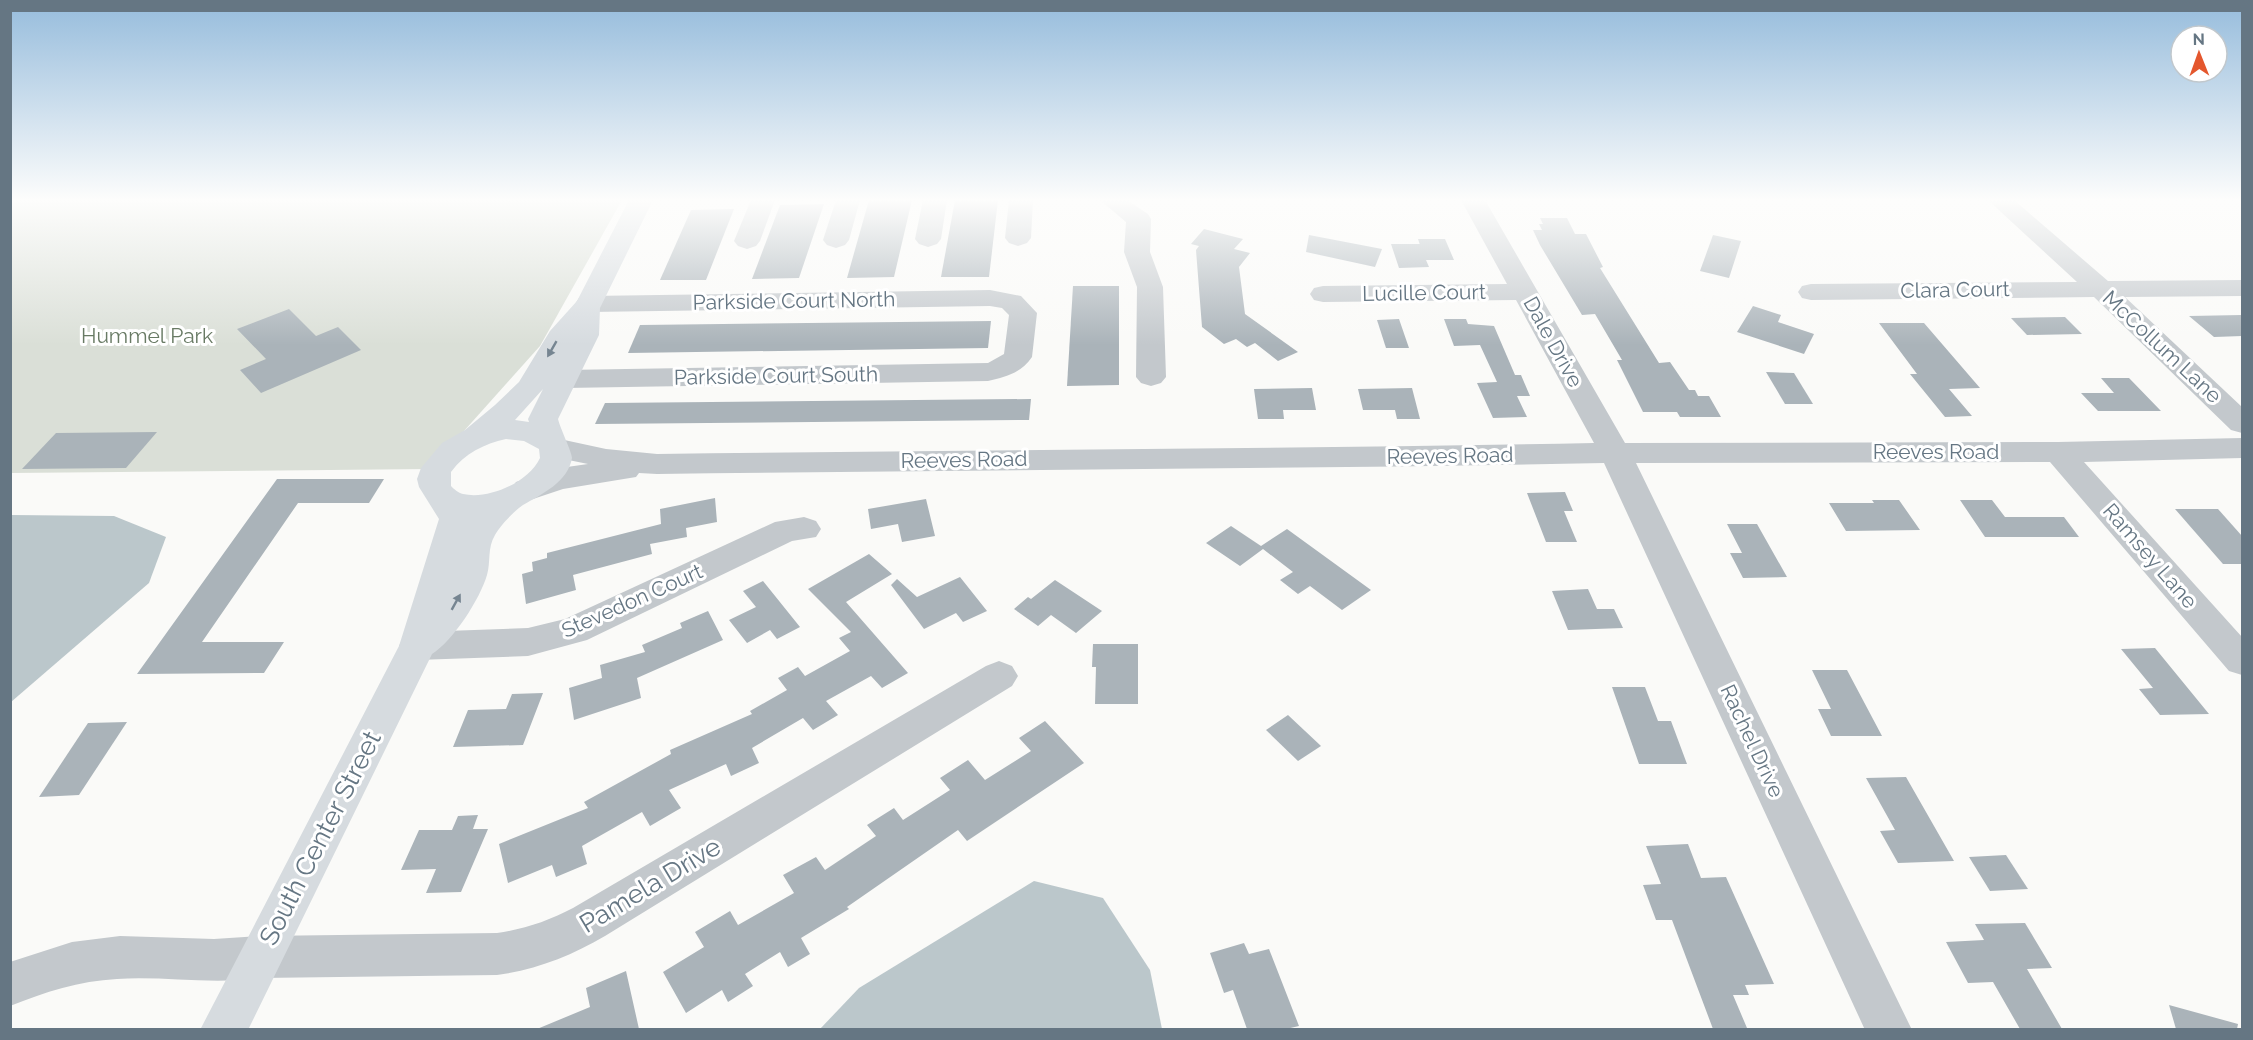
<svg xmlns="http://www.w3.org/2000/svg" width="2253" height="1040" font-family="Raleway,sans-serif">
	<rect width="100%" height="100%" fill="#fafaf8"/>
	<polygon fill="#dadfd7" points="10,200 622,200 540,346 430,469 11,473"/>
	<g fill="#bbc7cb">
		<polygon points="11,515 114,516 166,537 149,583 11,702"/>
		<polygon points="1034,881 1103,898 1150,970 1162,1029 820,1029 859,988"/>
	</g>
	<g fill="#aab3b9">
		<polygon points="869,200 912,200 894,277 847,278"/>
		<polygon points="955,200 998,200 989,277 941,277"/>
		<polygon points="824,204 799,278 752,279 780,205"/>
		<polygon points="734,209 706,280 660,280 691,210"/>
		<polygon points="1540,218 1567,218 1575,234 1586,234 1603,267 1600,268 1659,363 1670,362 1689,390 1695,390 1698,396 1709,396 1721,417 1680,417 1677,412 1643,412 1617,360 1622,360 1595,314 1582,315 1540,245 1533,230 1542,230 1539,224 1543,224"/>
		<polygon points="1204,229 1243,239 1234,249 1250,253 1239,267 1245,314 1298,352 1278,361 1255,343 1247,347 1236,339 1224,344 1202,327 1196,250 1199,246 1191,244"/>
		<polygon points="1309,235 1382,249 1375,267 1306,252"/>
		<polygon points="1713,235 1741,241 1729,278 1700,271"/>
		<polygon points="1418,239 1445,239 1454,260 1426,260 1429,267 1399,268 1391,244 1420,244 1421,248"/>
		<polygon points="1073,286 1119,286 1119,385 1067,386"/>
		<polygon points="1753,306 1781,315 1778,322 1814,334 1804,354 1737,332"/>
		<polygon points="289,309 316,336 338,327 361,350 261,393 240,370 266,359 237,329"/>
		<polygon points="2242,315 2242,336 2214,337 2189,316"/>
		<polygon points="2065,317 2082,334 2027,335 2011,318"/>
		<polygon points="1399,319 1409,348 1386,348 1377,320"/>
		<polygon points="1444,319 1466,319 1468,324 1494,326 1515,375 1521,375 1530,396 1517,396 1527,417 1493,418 1477,383 1497,382 1480,345 1454,346"/>
		<polygon points="991,321 988,348 628,353 640,325"/>
		<polygon points="1879,323 1924,323 1980,388 1949,389 1972,416 1945,417 1910,374 1917,374"/>
		<polygon points="1766,372 1794,373 1813,404 1785,404"/>
		<polygon points="2101,378 2129,378 2161,411 2098,411 2081,393 2114,393"/>
		<polygon points="1312,388 1316,410 1283,410 1284,419 1258,419 1254,389"/>
		<polygon points="1412,388 1420,419 1397,419 1395,410 1363,410 1358,389"/>
		<polygon points="1031,399 1029,420 595,424 605,403"/>
		<polygon points="157,432 126,468 22,469 56,433"/>
		<polygon points="277,479 384,479 369,503 298,503 202,642 284,642 264,673 137,674"/>
		<polygon points="1565,492 1573,511 1564,511 1577,542 1546,542 1527,493"/>
		<polygon points="715,498 717,522 686,528 687,537 650,544 652,554 573,575 576,590 526,604 522,574 533,571 532,562 547,558 547,553 661,524 660,509"/>
		<polygon points="926,499 935,536 902,542 898,524 871,529 868,509"/>
		<polygon points="1872,500 1899,500 1920,530 1846,531 1829,503 1874,503"/>
		<polygon points="1960,500 1992,500 2005,517 2064,517 2079,537 1985,537"/>
		<polygon points="2175,509 2218,509 2242,536 2242,564 2223,564"/>
		<polygon points="1727,524 1757,524 1787,577 1743,578 1730,553 1742,553"/>
		<polygon points="1231,526 1261,546 1287,529 1371,590 1342,610 1310,586 1298,594 1280,580 1293,572 1263,549 1240,566 1206,543"/>
		<polygon points="869,554 892,574 846,602 908,673 882,688 871,676 826,701 838,715 813,730 803,718 752,748 759,763 731,776 726,764 669,790 681,808 650,826 642,812 582,846 587,864 556,877 552,865 508,883 499,844 588,808 584,802 671,754 670,750 752,714 750,711 787,690 778,678 798,667 805,676 850,651 839,638 851,632 808,589"/>
		<polygon points="960,577 987,611 963,622 956,613 924,629 891,585 897,579 917,597"/>
		<polygon points="1055,580 1102,611 1076,633 1051,615 1038,626 1014,609 1028,597 1031,599"/>
		<polygon points="763,581 800,627 777,639 770,630 747,643 729,620 756,607 743,591"/>
		<polygon points="1588,589 1597,609 1614,609 1623,628 1568,630 1552,591"/>
		<polygon points="708,611 723,640 637,678 641,698 574,720 569,688 602,678 600,665 645,652 642,645 682,628 680,623"/>
		<polygon points="1093,644 1138,644 1138,704 1095,704 1096,667 1092,667"/>
		<polygon points="2155,648 2209,714 2160,715 2139,689 2153,688 2121,649"/>
		<polygon points="1812,670 1847,670 1882,736 1831,736 1818,709 1831,709"/>
		<polygon points="1612,687 1645,687 1658,721 1671,721 1687,764 1639,764"/>
		<polygon points="543,693 523,745 453,747 468,710 506,709 512,694"/>
		<polygon points="1288,715 1321,746 1298,761 1266,730"/>
		<polygon points="1045,721 1084,763 967,841 958,830 847,907 849,909 801,938 810,954 788,967 780,952 745,974 753,986 728,1002 722,990 686,1013 663,972 704,947 695,932 730,911 738,925 794,893 783,875 816,857 825,870 876,836 867,825 894,808 903,820 950,790 940,778 968,760 985,780 1031,751 1019,738"/>
		<polygon points="127,722 79,795 39,797 88,723"/>
		<polygon points="1906,777 1954,861 1898,863 1880,831 1895,830 1866,778"/>
		<polygon points="478,815 473,829 488,829 461,892 426,893 436,869 401,870 419,830 452,830 458,816"/>
		<polygon points="1688,844 1701,878 1726,877 1774,984 1745,985 1749,995 1733,995 1747,1028 1713,1029 1672,920 1656,920 1643,885 1661,884 1646,846"/>
		<polygon points="2006,855 2028,889 1990,891 1969,857"/>
		<polygon points="2025,923 2052,968 2027,969 2062,1029 2020,1029 1993,982 1968,983 1946,942 1984,940 1975,924"/>
		<polygon points="1244,943 1249,954 1269,949 1299,1026 1286,1029 1247,1029 1233,990 1224,993 1210,953"/>
		<polygon points="626,971 639,1029 537,1029 590,1007 586,988"/>
		<polygon points="2169,1005 2238,1024 2237,1029 2176,1029"/>
	</g>
	<g fill="none" stroke-linecap="round" stroke-linejoin="round">
		<g fill="#c3c8cc" fill-rule="evenodd">
			<polygon points="751,200 775,200 760,241 756,246 747,249 738,246 734,241"/>
			<polygon points="836,200 860,200 849,240 845,245 836,248 827,245 823,240"/>
			<polygon points="923,200 947,200 941,239 937,244 928,247 919,244 915,239"/>
			<polygon points="1009,200 1033,200 1031,238 1027,243 1018,246 1009,243 1005,238"/>
			<polygon points="1100,200 1127,200 1148,214 1151,219 1150,252 1163,287 1166,377 1161,383 1151,386 1141,383 1136,377 1137,287 1124,252 1126,222"/>
			<path d="M1461,200H1485L1625,443L2058,442L2242,438V458L2084,462L2242,637V675L2229,671L2050,462L1636,463L1912,1030H1865L1604,463C1288,469 973,470 657,474L639,473L636,477L563,489L527,501L516,498L511,490L516,482L560,468L588,464L544,455L539,448L544,441L555,438L606,449L657,454C969,450 1282,449 1594,443L1516,300L1323,302L1314,300L1310,294L1314,288L1323,286L1507,284Z"/>
			<polygon points="1988,200 2014,200 2108,281 2242,280 2242,296 2125,297 2242,407 2242,433 2231,430 2094,297 1811,300 1802,298 1798,292 1802,286 1811,284 2077,282"/>
			<path d="M990,290L1021,296L1037,313L1032,357C1021,373 1006,377 988,381L565,388L555,385L550,379L555,373L565,370L988,363L1004,354L1009,315L1002,308L990,306L589,312L579,310L575,304L579,298L589,296Z"/>
			<polygon points="804,517 816,521 821,529 816,537 792,541 587,640 528,656 417,660 404,656 399,646 404,636 417,632 528,628 565,619 775,522"/>
			<path d="M999,661L1012,666L1018,676L1012,686L605,936C571,956 535,970 497,975L260,978C212,985 165,976 117,979C79,981 45,992 10,1006V962L72,942L120,936L214,939L260,936L497,933C525,929 548,921 573,908L986,666Z"/>
		</g>
		<path fill="#d6dbdf" fill-rule="evenodd" d="M629,200H653L600,308L599,335L558,419C560,428 572,452 572,458C568,482 542,494 523,505C515,510 500,526 495,535C487,548 491,562 487,575C480,599 453,641 432,654L248,1030H200L399,646L439,519L419,487L417,479L421,468L442,443L465,430L495,405L519,382L550,331L577,301ZM543,389L528,419L529,422L515,420ZM506,439L524,441L539,449L540,458C529,482 489,500 463,494C458,493 454,489 451,486V472C465,453 484,444 506,439Z"/>
	</g>
	<defs><path id="oneway-solid" d="M-6-.8H1V-3.2L6.5 0L1 3.2V.8H-6Z" transform="scale(1.5)"/></defs>
	<g fill="#768591">
		<use href="#oneway-solid" transform="translate(552 349) rotate(120)"/>
		<use href="#oneway-solid" transform="translate(456 602) rotate(-61)"/>
	</g>
	<linearGradient id="sky" x2="0" y2="1"><stop stop-color="#96bcdc"/><stop offset="0.58" stop-color="#fdfdfc"/><stop offset="1" stop-color="#fdfdfc" stop-opacity="0"/></linearGradient>
	<rect width="2253" height="345" fill="url(#sky)"/>
	<g text-anchor="middle" stroke-width="6" stroke-linejoin="round" paint-order="stroke">
		<g font-size="21" fill="#657683" stroke="#fff">
			<text transform="translate(1955 290) rotate(-1)" y="7">Clara Court</text>
			<text transform="translate(1424 293) rotate(-1)" y="7">Lucille Court</text>
			<text transform="translate(794 301) rotate(-1)" y="7">Parkside Court North</text>
			<text transform="translate(1553 342) rotate(61)" y="7">Dale Drive</text>
			<text transform="translate(2162 347) rotate(43)" y="7">McCollum Lane</text>
			<text transform="translate(776 376) rotate(-1)" y="7">Parkside Court South</text>
			<text x="1936" y="459">Reeves Road</text>
			<text transform="translate(1450 456) rotate(-1)" y="7">Reeves Road</text>
			<text transform="translate(964 460) rotate(-1)" y="7">Reeves Road</text>
			<text transform="translate(2150 556) rotate(49)" y="7">Ramsey Lane</text>
			<text transform="translate(632 601) rotate(-24)" y="7">Stevedon Court</text>
			<text transform="translate(1752 741) rotate(65)" y="7">Rachel Drive</text>
		</g>
		<g font-size="21" fill="#687a64" stroke="#fff">
			<text x="147" y="343">Hummel Park</text>
		</g>
		<g font-size="26" fill="#657683" stroke="#fff">
			<text transform="translate(320 838) rotate(-63)" y="9">South Center Street</text>
			<text transform="translate(650 885) rotate(-31)" y="9">Pamela Drive</text>
		</g>
	</g>
	<rect width="2253" height="1040" fill="none" stroke="#657683" stroke-width="24"/>
	<g transform="translate(2199 54) rotate(359)"><circle r="28" fill="#ffffff" stroke="#c1c8cd" stroke-width="1.5"/>
	<path d="M0-4.5L10 22L0 15L-10 22Z" fill="#e4572e"/>
	<text y="-9" font-size="16" font-weight="bold" text-anchor="middle" fill="#657683">N</text>
	</g>
</svg>
